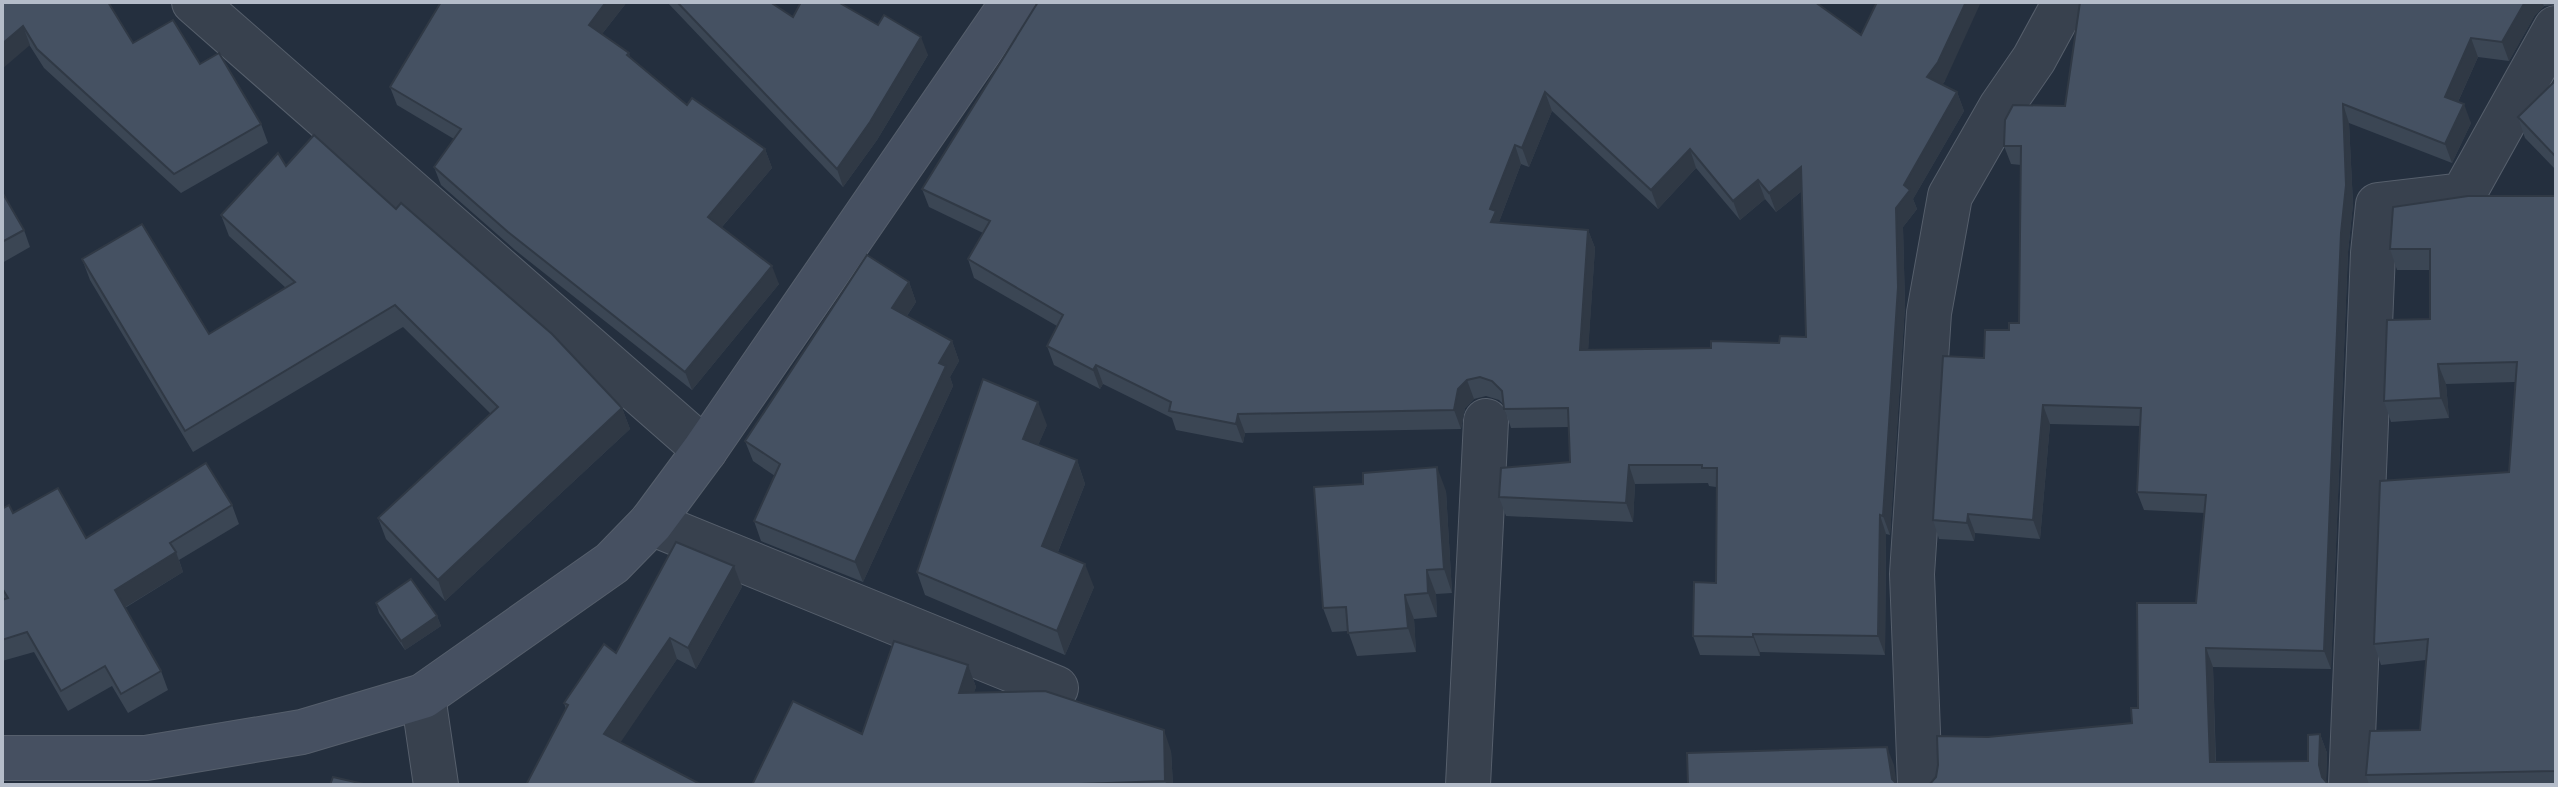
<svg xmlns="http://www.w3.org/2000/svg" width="2558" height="787" font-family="'Sofia Sans Condensed',sans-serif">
	<rect width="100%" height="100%" fill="#242f3e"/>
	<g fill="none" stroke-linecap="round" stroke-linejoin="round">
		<defs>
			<g id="street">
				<polyline points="194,2 705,450"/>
				<polyline points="651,523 1056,688"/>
				<polyline points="423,696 436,785"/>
				<polyline points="1468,785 1486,421"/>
				<polyline points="1920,785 1912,574 1929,313 1950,196 2001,107 2034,59 2065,2"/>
				<polyline points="2351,785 2373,253 2378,205 2463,195 2556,28"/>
			</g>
			<polyline id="secondary" points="2,758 146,758 302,732 423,696 612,563 651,523 705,450 1013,2"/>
		</defs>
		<use href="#street" stroke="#565f6c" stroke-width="46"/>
		<use href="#secondary" stroke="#565f6c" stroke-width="46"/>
		<use href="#street" stroke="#38414e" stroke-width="44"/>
		<use href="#secondary" stroke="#465061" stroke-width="44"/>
	</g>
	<g fill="#3b4654" fill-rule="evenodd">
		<polygon points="2,2 108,3 133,43 200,64 261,124 268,143 181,193 44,68"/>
		<polygon points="627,2 602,34 629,53 630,58 687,105 765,149 772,168 722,227 779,284 692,390 515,250 441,185 434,167 454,139 397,105 390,87"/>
		<polygon points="667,2 770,2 793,17 928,55 877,140 843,187"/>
		<polygon points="2080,2 2556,2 2556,5 2544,6 2535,15 2509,61 2478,57 2458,102 2471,123 2452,163 2349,123 2353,204 2348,252 2331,669 2213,667 2216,762 2308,761 2320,734 2327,753 2326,782 1988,737 2132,723 2138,708 2196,603 2205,513 2144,510 2137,492 2140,426 2050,424 2040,539 1975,533 1974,541 1939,539 1933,520 1984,358 2009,330 2019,323 2021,165 2011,164 2004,146 2065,106"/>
		<path d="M1861,35L1945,81L1942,85L1957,92L1964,111L1913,199L1917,209L1903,227L1905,306L1890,535L1886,534L1885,655L1760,652V656L1700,655L1693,636L1716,583V487L1709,486L1708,483L1635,484L1633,522L1506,516L1499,497L1570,462L1569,427L1511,428L1503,404L1499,400L1486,396L1474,399L1465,408L1461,429L1245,433L1243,443L1176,430L1172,418L1103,384L1100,389L1054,365L1047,346L1057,326L974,278L968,259L983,233L929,207L922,189ZM1552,111L1658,209L1696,168L1740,220L1765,199L1776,212L1802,191L1806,337L1779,343L1711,348L1588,350L1595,248L1588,230L1500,223L1499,222L1521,164L1529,167Z"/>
		<polygon points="2556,80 2556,170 2525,138 2518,117"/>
		<polygon points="286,166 396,209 622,408 630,429 445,601 386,539 378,518 491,414 403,327 193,452 90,280 82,259 209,334 286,288 229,236 221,215"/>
		<polygon points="2,192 24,230 30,247 2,263"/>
		<polygon points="2556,196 2556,785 2369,785 2366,775 2420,730 2426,660 2381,665 2374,644 2509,472 2515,382 2446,384 2449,418 2391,422 2384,401 2430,319 2430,270 2397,270 2390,249"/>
		<polygon points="909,282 916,302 907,316 952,341 959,361 950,377 953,386 863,582 761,541 754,521 775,476 753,461 745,441"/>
		<polygon points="1047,425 1038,445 1077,460 1085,484 1058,552 1094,587 1065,655 925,595 917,572"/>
		<polygon points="1446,491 1452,593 1436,594 1437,617 1414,619 1416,652 1357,656 1348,631 1332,632 1323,608"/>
		<polygon points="232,505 239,524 179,560 183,572 125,608 161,671 168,690 128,713 112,686 68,711 34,652 2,661 2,600 5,599 2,595 2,509 86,538"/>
		<polygon points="734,566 742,587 696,669 677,659 620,742 526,785 566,709 564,703 616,653"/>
		<polygon points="376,603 437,616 441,626 405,650 379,613"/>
		<polygon points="968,665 976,687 974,692 1171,751 1173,785 752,785 862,734"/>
	</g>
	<g fill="#303945">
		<polygon points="606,2 627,2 595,43 589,25"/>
		<polygon points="1966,2 1981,2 1945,81 1934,96 1927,77"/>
		<polygon points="2525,2 2542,2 2544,6 2535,15 2509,61 2502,42"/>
		<polygon points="23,26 30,45 2,69 2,44"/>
		<polygon points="921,37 928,55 877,140 843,187 837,169"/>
		<polygon points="2471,38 2478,57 2452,115 2445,97"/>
		<polygon points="1545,92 1552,111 1529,167 1522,148"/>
		<polygon points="1957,92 1964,111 1913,199 1917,209 1903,227 1905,306 1890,535 1883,516 1896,208 1904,185"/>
		<polygon points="2343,104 2349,123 2353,204 2348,252 2331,669 2324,651 2341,233"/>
		<polygon points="2464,104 2471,123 2452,163 2445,144"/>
		<polygon points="1515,145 1521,164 1499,222 1502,230 1491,222 1490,209"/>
		<polygon points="765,149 772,168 715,235 708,217"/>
		<polygon points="1690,149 1696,168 1658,209 1651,190"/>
		<polygon points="1801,167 1808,186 1776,212 1769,193"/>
		<polygon points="1758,180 1765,199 1740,220 1733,201"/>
		<polygon points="1588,230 1595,248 1587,369 1580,350"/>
		<polygon points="772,266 779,284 692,390 685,372"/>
		<polygon points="909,282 916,302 899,328 892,308"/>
		<polygon points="952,341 959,361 950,377 953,386 863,582 855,562 939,363"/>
		<polygon points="2438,364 2446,384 2449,418 2441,398"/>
		<polygon points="1096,365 1103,384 1100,389 1093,370"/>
		<polygon points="1467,380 1474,399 1465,408 1461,429 1454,410 1458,389"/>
		<polygon points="1038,402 1047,425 1031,462 1023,439"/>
		<polygon points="2043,405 2050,424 2040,539 2033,520"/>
		<polygon points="622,408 630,429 445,601 438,580"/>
		<polygon points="1238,414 1245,433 1243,443 1236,424"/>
		<polygon points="1077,460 1085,484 1051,569 1042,546"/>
		<polygon points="1629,465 1635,484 1633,522 1626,503"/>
		<polygon points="1437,467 1446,491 1452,593 1444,569"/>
		<polygon points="1968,514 1975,533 1974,541 1967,523"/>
		<polygon points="1880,515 1886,534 1885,655 1878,636"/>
		<polygon points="176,552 183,572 122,609 115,590"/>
		<polygon points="1085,564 1094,587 1065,655 1057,631"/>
		<polygon points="734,566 742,587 696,669 688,648"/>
		<polygon points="1427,570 1436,594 1437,617 1428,593"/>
		<polygon points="1405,595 1414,619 1416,652 1408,628"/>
		<polygon points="437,616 441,626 405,650 401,641"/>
		<polygon points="1753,634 1760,652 1760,656 1753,637"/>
		<polygon points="670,638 677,659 612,755 604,734"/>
		<polygon points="2206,648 2213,667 2216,781 2210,762"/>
		<polygon points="968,665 976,687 967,714 959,693"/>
		<polygon points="1164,730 1171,751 1173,785 1167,785 1165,781"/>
		<polygon points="2320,734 2327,753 2326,785 2322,777 2319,765"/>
		<polygon points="1887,747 1894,765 1897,785 1892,779"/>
	</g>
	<g fill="#455162" stroke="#303945" stroke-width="2" fill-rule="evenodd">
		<polygon points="2,2 108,2 133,43 173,20 200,64 219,53 261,124 174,174 37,49 23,26 2,44"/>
		<polygon points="441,2 606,2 589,25 629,53 627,55 687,105 692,98 765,149 708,217 772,266 685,372 508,232 434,167 461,129 390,87"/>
		<polygon points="677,2 770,2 793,17 801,2 838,2 878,25 884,15 921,37 870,122 837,169"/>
		<path d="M1038,2H1815L1861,35L1877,2H1966L1938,62L1927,77L1957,92L1904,185L1910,190L1896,208L1898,287L1883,516L1880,515L1878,636L1753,634V637L1693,636L1694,582L1716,583L1717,468H1702V465H1629L1626,503L1499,497L1501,468L1570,462L1568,408L1504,409L1502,391L1492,381L1480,377L1467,380L1458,389L1454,410L1238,414L1236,424L1169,411L1171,402L1096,365L1093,370L1047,346L1063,315L968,259L990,221L922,189ZM1545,92L1651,190L1690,149L1733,201L1758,180L1769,193L1801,167L1806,337L1780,336L1779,343L1711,341V348L1580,350L1588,230L1491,222L1496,211L1490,209L1515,145L1522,148Z"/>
		<polygon points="2080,2 2525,2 2502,42 2471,38 2445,97 2464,104 2445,144 2343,104 2346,185 2341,233 2324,651 2206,648 2210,762 2308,761 2308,735 2320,734 2319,765 2322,777 2329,785 1929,785 1936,777 1938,765 1937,736 1988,737 2132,723 2131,708 2138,708 2137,603 2196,603 2206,495 2137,492 2141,408 2043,405 2033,520 1968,514 1967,523 1933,520 1943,356 1984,358 1985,330 2009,330 2009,323 2019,323 2021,146 2004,146 2005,120 2013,105 2065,106"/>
		<polygon points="2556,80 2556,157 2518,117"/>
		<polygon points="314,135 396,209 401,203 552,334 622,408 438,580 378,518 498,407 395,305 185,431 82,259 142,224 209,334 295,282 221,215 278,153 286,166"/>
		<polygon points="2,192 24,230 2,242"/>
		<polygon points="2468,196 2556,196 2556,771 2366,775 2370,731 2420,730 2428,639 2374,644 2380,481 2509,472 2517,362 2438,364 2441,398 2384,401 2387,320 2430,319 2430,249 2390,249 2393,207"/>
		<polygon points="867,255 909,282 892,308 952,341 939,363 946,366 855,562 754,521 780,464 745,441"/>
		<polygon points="983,379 1038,402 1023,439 1077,460 1042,546 1085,564 1057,631 917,572"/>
		<polygon points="206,463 232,505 170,543 176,552 115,590 161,671 121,694 105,666 61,691 27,632 2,640 2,600 8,598 2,588 2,509 9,505 13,513 58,488 86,538"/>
		<polygon points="1437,467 1444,569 1427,570 1428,593 1405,595 1408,628 1348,633 1346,607 1323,608 1314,487 1363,484 1363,473"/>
		<polygon points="676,542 734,566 688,648 670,638 604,734 702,785 526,785 568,705 564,703 604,644 616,653"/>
		<polygon points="411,579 437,616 401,641 376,603"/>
		<polygon points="894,641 968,665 959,693 1045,691 1164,730 1165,781 1051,785 752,785 793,701 862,734"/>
		<polygon points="1887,747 1892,779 1898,785 1688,785 1687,753"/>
		<polygon points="333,777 368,785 330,785"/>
	</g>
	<rect width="2558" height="787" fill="none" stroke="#b4bcc9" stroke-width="8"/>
</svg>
